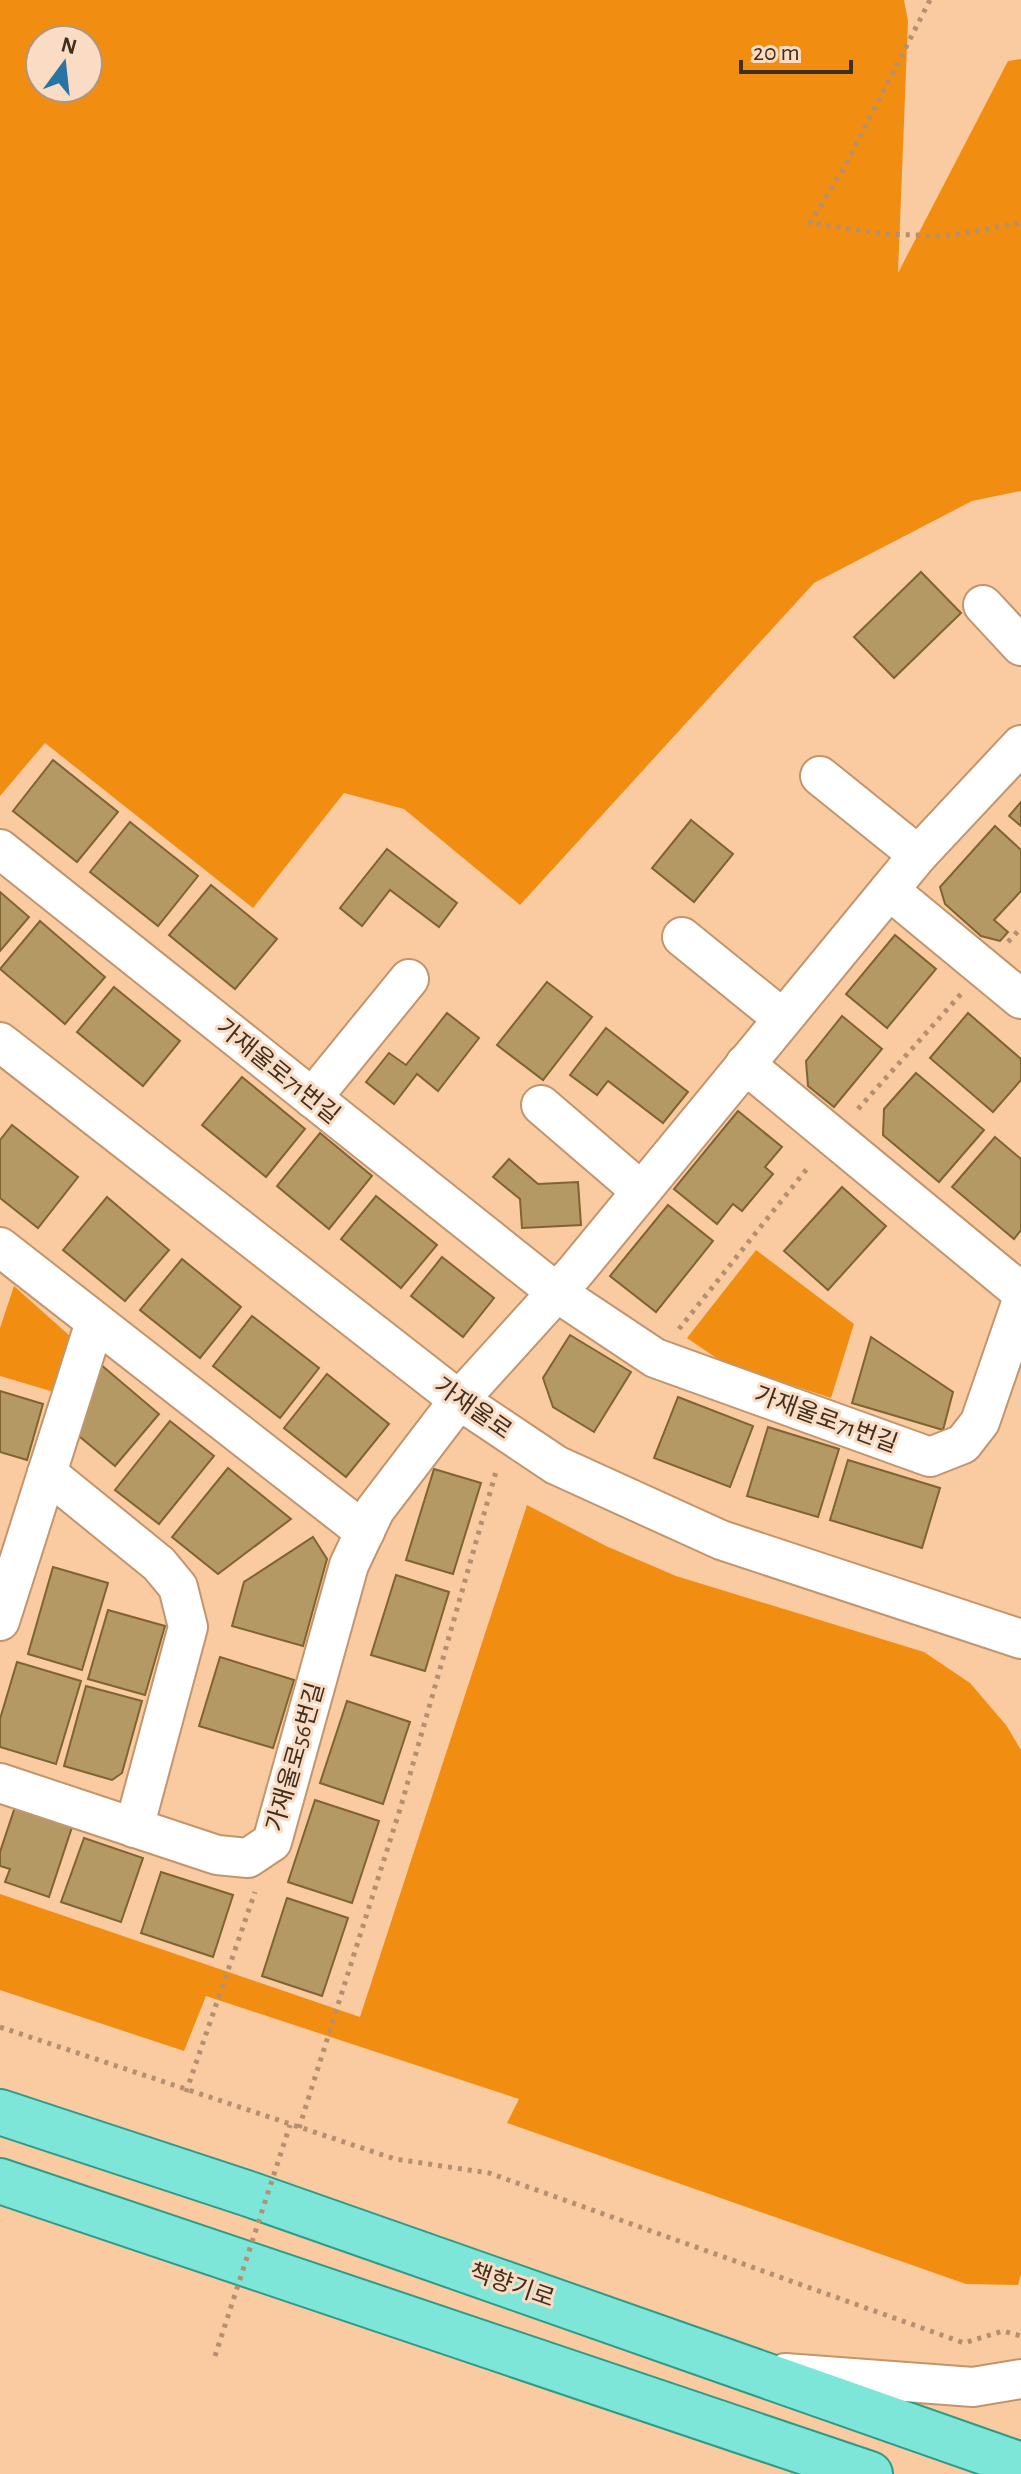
<svg xmlns="http://www.w3.org/2000/svg" width="1021" height="2474" font-family="'Alegreya Sans','Noto Sans KR',sans-serif">
	<rect width="100%" height="100%" fill="#facaa1"/>
	<g fill="#f18e11" fill-rule="evenodd">
		<path d="M0,0H904L908,21L898,273L1008,61L1021,59V491L972,501L814,583L520,905L404,809L344,793L253,908L45,743L0,796ZM40,40H88V88H40Z"/>
		<polygon points="756,1250 854,1324 831,1398 722,1362 687,1338"/>
		<polygon points="14,1286 71,1337 54,1392 0,1376 0,1328"/>
		<polygon points="527,1505 606,1546 676,1576 924,1652 970,1683 1006,1725 1021,1750 1021,2274 1018,2285 966,2284 507,2123 519,2099 206,1996 184,2051 0,1990 0,1894 360,2017"/>
	</g>
	<g fill="#b59965" stroke="#7f6431" stroke-width="2">
		<polygon points="921,572 961,613 894,678 854,637"/>
		<polygon points="53,760 118,812 77,862 13,811"/>
		<polygon points="1021,802 1021,826 1009,816"/>
		<polygon points="691,820 733,854 694,902 652,868"/>
		<polygon points="130,822 198,876 158,926 90,872"/>
		<polygon points="995,826 1021,850 1021,891 994,920 1008,932 1000,941 981,936 945,904 940,887"/>
		<polygon points="387,849 457,903 439,927 390,890 362,926 340,908"/>
		<polygon points="211,885 277,939 235,989 169,935"/>
		<polygon points="0,892 29,917 0,951"/>
		<polygon points="40,921 105,977 65,1024 0,969"/>
		<polygon points="895,935 936,969 887,1028 846,994"/>
		<polygon points="547,982 592,1017 543,1080 497,1045"/>
		<polygon points="114,987 180,1041 143,1086 77,1032"/>
		<polygon points="447,1013 479,1038 438,1091 417,1074 394,1104 366,1082 389,1053 406,1065"/>
		<polygon points="968,1013 1021,1059 1021,1080 993,1112 930,1058"/>
		<polygon points="842,1016 882,1049 834,1107 808,1086 806,1061"/>
		<polygon points="606,1028 688,1092 663,1123 608,1081 597,1095 570,1075"/>
		<polygon points="916,1073 984,1130 939,1182 883,1135 884,1109"/>
		<polygon points="242,1077 305,1129 266,1177 202,1125"/>
		<polygon points="738,1111 782,1147 765,1167 773,1174 742,1211 733,1204 717,1224 674,1189"/>
		<polygon points="12,1125 78,1177 38,1228 0,1198 0,1140"/>
		<polygon points="320,1133 372,1176 329,1229 277,1186"/>
		<polygon points="995,1137 1021,1159 1021,1230 1014,1239 952,1187"/>
		<polygon points="509,1159 538,1184 578,1182 581,1225 522,1228 520,1199 493,1177"/>
		<polygon points="842,1187 886,1226 828,1290 784,1251"/>
		<polygon points="376,1196 437,1245 401,1288 341,1239"/>
		<polygon points="107,1197 169,1250 125,1301 63,1250"/>
		<polygon points="668,1205 713,1241 656,1312 610,1276"/>
		<polygon points="442,1257 494,1298 463,1337 411,1296"/>
		<polygon points="182,1259 241,1307 200,1358 140,1310"/>
		<polygon points="252,1316 319,1368 280,1418 213,1366"/>
		<polygon points="570,1335 631,1372 594,1432 553,1407 543,1378"/>
		<polygon points="871,1337 953,1392 943,1430 852,1403"/>
		<polygon points="100,1364 159,1414 115,1466 74,1432"/>
		<polygon points="327,1374 389,1424 346,1477 284,1428"/>
		<polygon points="0,1391 43,1404 27,1460 0,1452"/>
		<polygon points="678,1397 753,1426 730,1487 654,1458"/>
		<polygon points="170,1421 214,1456 159,1524 115,1490"/>
		<polygon points="768,1427 839,1449 818,1517 747,1496"/>
		<polygon points="848,1460 940,1488 922,1548 830,1520"/>
		<polygon points="228,1468 291,1519 218,1574 172,1537"/>
		<polygon points="434,1469 481,1483 453,1574 406,1560"/>
		<polygon points="313,1537 327,1559 303,1646 232,1626 244,1582"/>
		<polygon points="53,1567 108,1583 82,1670 28,1654"/>
		<polygon points="396,1575 449,1592 425,1671 371,1655"/>
		<polygon points="108,1610 165,1626 145,1695 88,1679"/>
		<polygon points="220,1657 294,1680 273,1748 199,1726"/>
		<polygon points="17,1662 81,1681 56,1764 0,1747 0,1719"/>
		<polygon points="86,1686 142,1701 122,1773 112,1780 64,1766"/>
		<polygon points="347,1701 410,1722 383,1804 320,1783"/>
		<polygon points="315,1800 379,1821 352,1903 288,1882"/>
		<polygon points="15,1807 72,1827 49,1897 5,1882 10,1869 0,1866 0,1852"/>
		<polygon points="84,1838 143,1858 121,1922 61,1902"/>
		<polygon points="161,1872 233,1895 213,1957 141,1933"/>
		<polygon points="287,1898 348,1918 322,1996 262,1976"/>
	</g>
	<g fill="none" stroke-linecap="round" stroke-linejoin="round">
		<defs>
			<g id="minor">
				<polyline points="983,605 1021,646"/>
				<polyline points="820,776 918,855"/>
				<polyline points="0,849 556,1292 655,1358 930,1457 963,1444 980,1422 1021,1303"/>
				<polyline points="889,890 1021,999"/>
				<polyline points="682,937 782,1018"/>
				<polyline points="0,1042 459,1400 556,1465 721,1540 1021,1639"/>
				<polyline points="745,1064 1021,1292"/>
				<polyline points="312,1098 409,979"/>
				<polyline points="541,1105 641,1191"/>
				<polyline points="0,1247 365,1532"/>
				<polyline points="47,1473 159,1564 178,1587 188,1627 134,1828"/>
				<polyline points="0,1621 95,1322"/>
				<polyline points="0,1783 217,1855 248,1858 272,1842 349,1565 375,1510 459,1400 575,1272 918,855 1021,745"/>
				<polyline points="785,2373 973,2387 1021,2379"/>
			</g>
			<g id="major">
				<polyline points="0,2112 249,2194 1021,2465"/>
				<polyline points="0,2181 870,2474"/>
			</g>
		</defs>
		<use href="#minor" stroke="#c2956d" stroke-width="42"/>
		<use href="#major" stroke="#2f9b87" stroke-width="48"/>
		<g stroke="#b59070" stroke-width="5" stroke-dasharray="4 6" stroke-linecap="butt">
			<polyline points="930,0 845,166 810,223 883,234 945,236 1021,223"/>
			<polyline points="1008,942 1021,928"/>
			<polyline points="858,1109 961,994"/>
			<polyline points="679,1329 810,1165"/>
			<polyline points="0,2027 395,2159 489,2173 964,2343 1003,2331 1021,2336"/>
			<polyline points="186,2092 255,1892"/>
			<polyline points="299,2128 401,1806 497,1468"/>
		</g>
		<use href="#minor" stroke="#fff" stroke-width="38"/>
		<use href="#major" stroke="#7de6d9" stroke-width="44"/>
		<polyline stroke="#b59070" stroke-width="5" stroke-dasharray="4 6" stroke-linecap="butt" points="215,2356 290,2125"/>
	</g>
	<g text-anchor="middle" stroke-width="6" stroke-linejoin="round" paint-order="stroke">
		<g font-size="24" fill="#412e1e" stroke="#f9dcc3">
			<text transform="translate(278 1071) rotate(39)" y="8">가재울로71번길</text>
			<text transform="translate(473 1408) rotate(35)" y="8">가재울로</text>
			<text transform="translate(826 1419) rotate(20)" y="8">가재울로71번길</text>
			<text transform="translate(295 1757) rotate(-74)" y="8">가재울로56번길</text>
			<text transform="translate(512 2285) rotate(19)" y="8">책향기로</text>
		</g>
	</g>
	<g transform="translate(64 64) rotate(15)"><circle r="38" fill="#f9dcc3" stroke="#af9681" stroke-width="2"/>
	<path d="M0-6L14 30L0 20L-14 30Z" fill="#2974a7"/>
	<text y="-12" font-size="22" font-weight="bold" text-anchor="middle" fill="#412e1e">N</text>
	</g>
	<path d="M741 60v12h110v-12" fill="none" stroke="#412e1e" stroke-width="4"/>
	<text x="753" y="60" font-size="24" fill="#412e1e" stroke="#f9dcc3" stroke-width="6" paint-order="stroke">20 m</text>
</svg>
